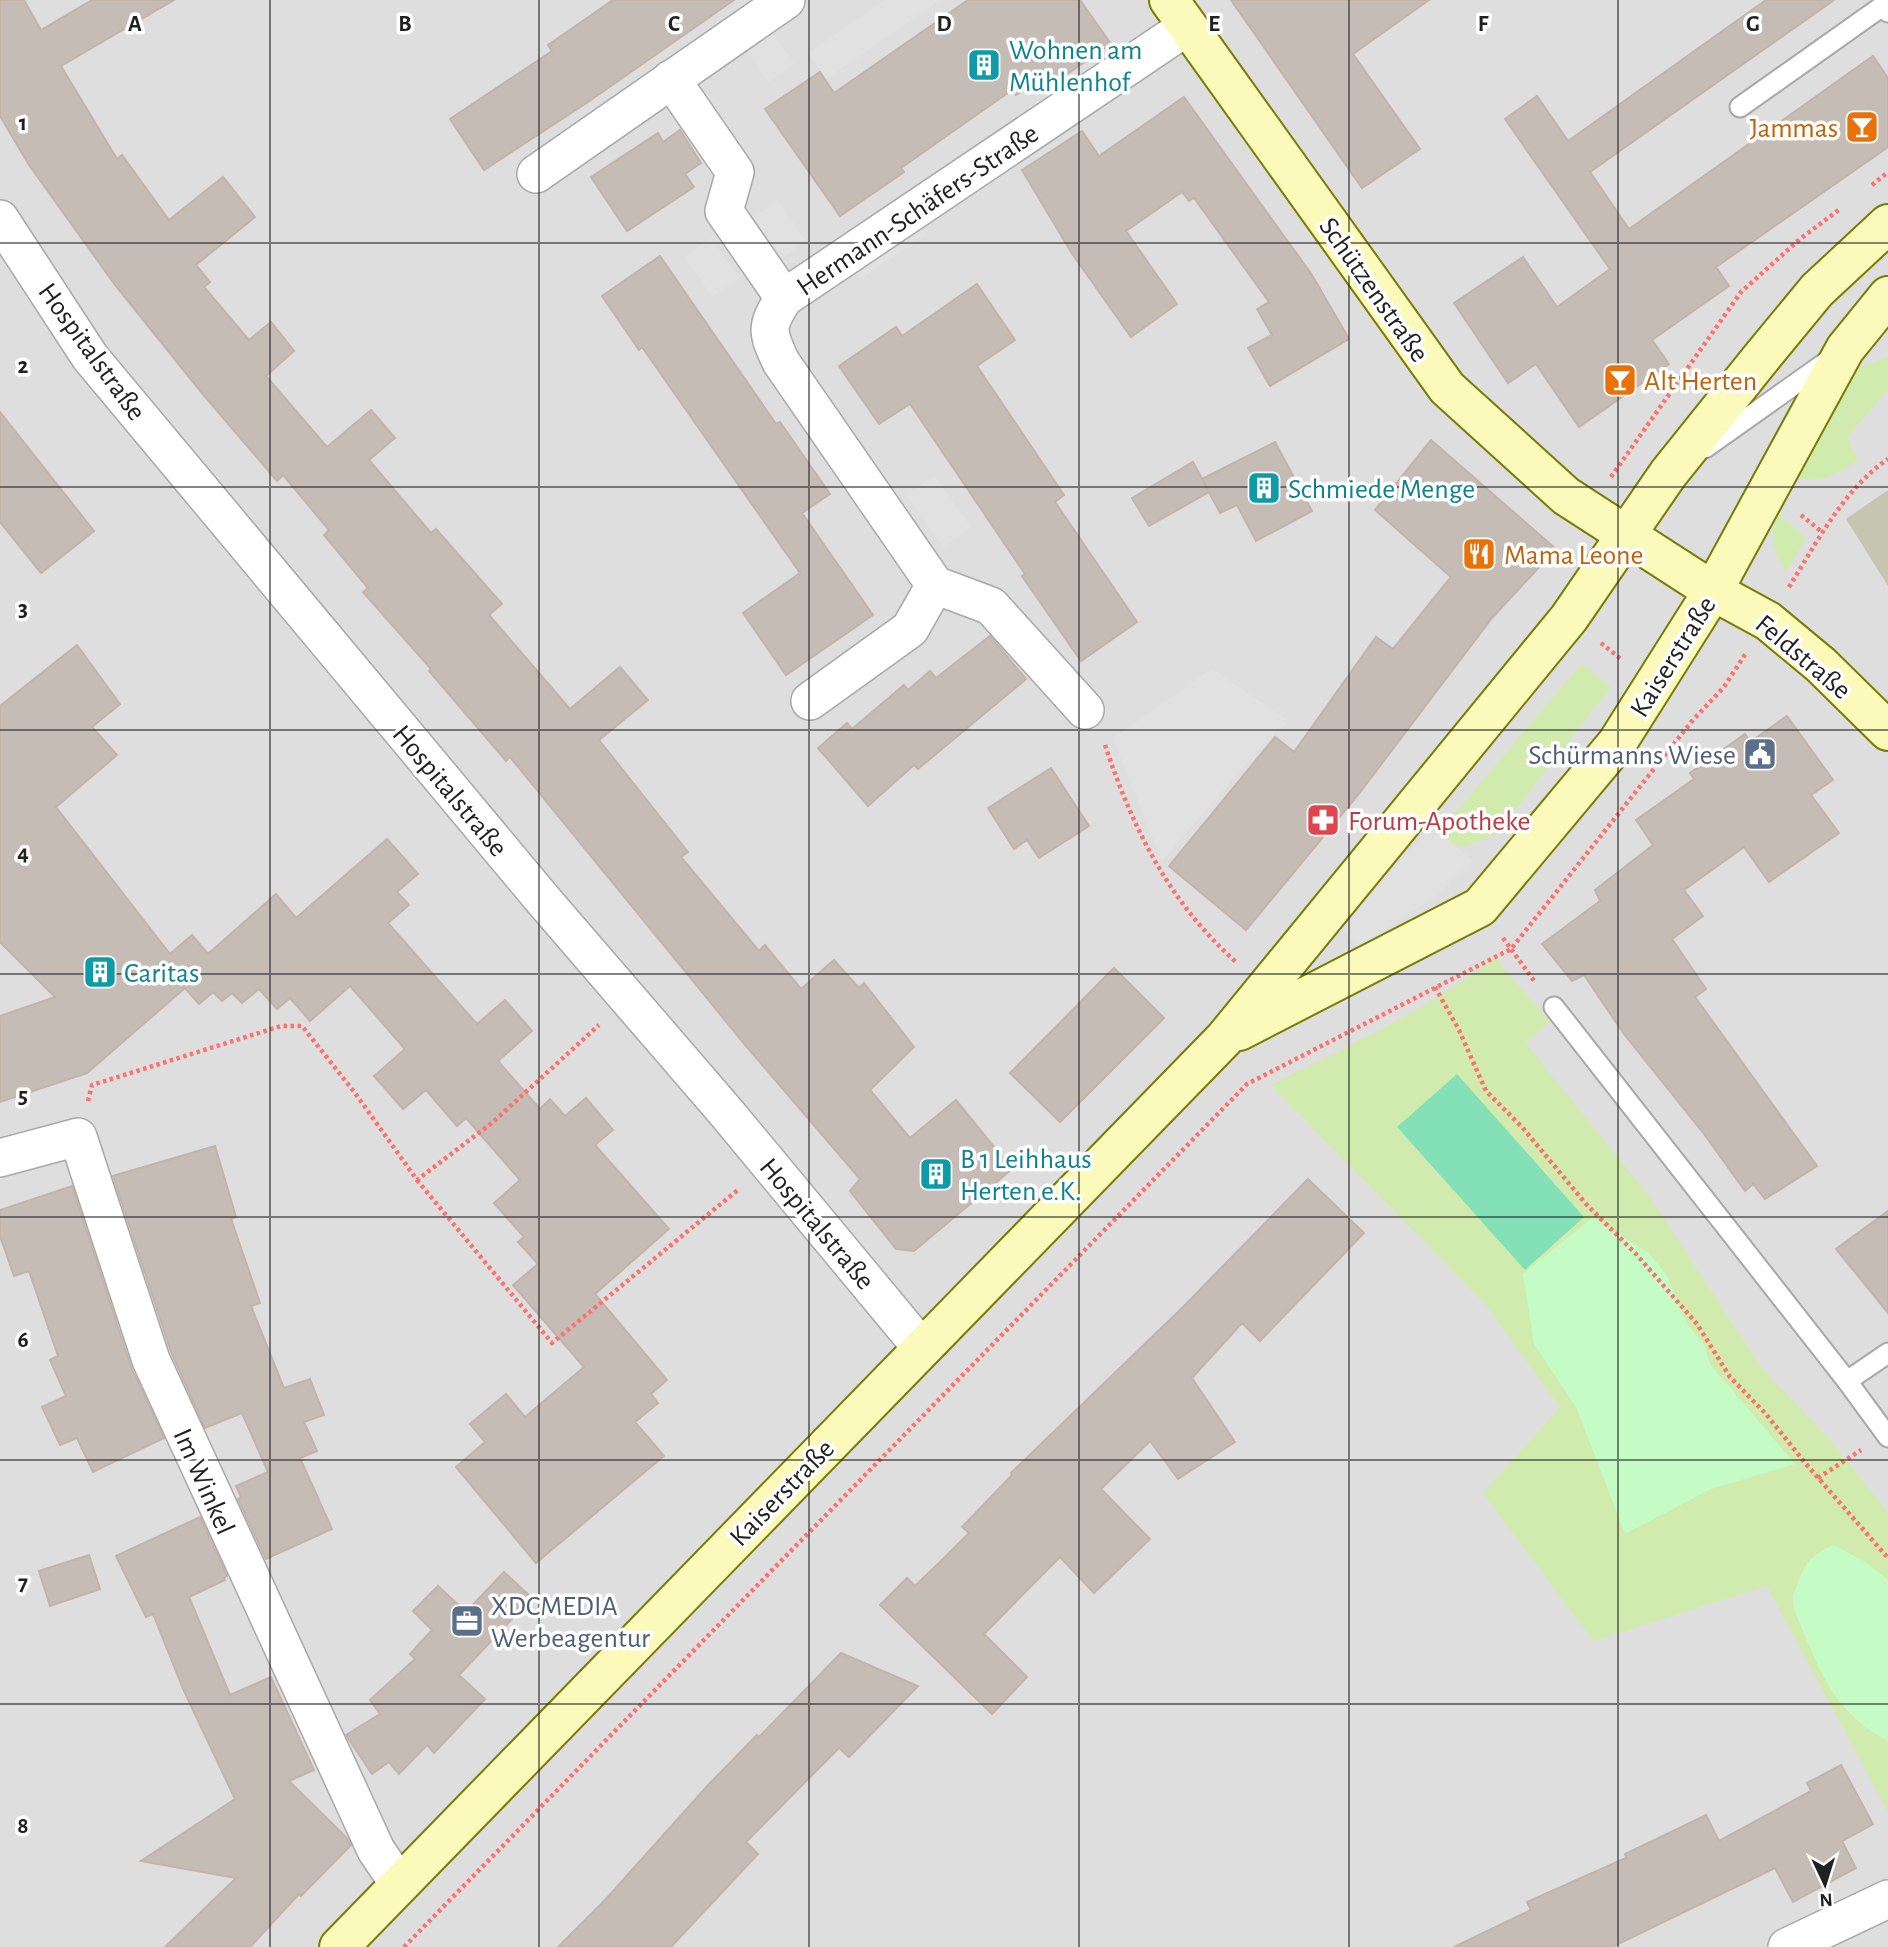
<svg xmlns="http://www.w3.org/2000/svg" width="1888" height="1947" font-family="'Alegreya Sans',sans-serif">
	<rect width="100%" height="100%" fill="#f1ede7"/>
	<rect fill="#dfdede" x="0" y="0" width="1888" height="1947"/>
	<polygon fill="#c6c5b2" points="1888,490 1888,586 1846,519"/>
	<g fill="#d0ebad">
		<path d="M1888,357V389L1847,437L1858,460C1834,475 1820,487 1792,474L1843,383L1860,367Z"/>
		<path d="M1777,513L1806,538L1786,572C1773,549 1770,539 1777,513Z"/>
		<polygon points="1582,663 1611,687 1496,835 1464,847 1455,845 1438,833"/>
		<path d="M1495,958L1550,1022L1525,1042L1649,1196L1761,1367L1830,1440L1888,1512V1812L1767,1586L1593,1641L1483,1493L1560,1407L1484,1303L1271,1085C1348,1047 1426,1010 1495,958Z"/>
	</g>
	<g fill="#c5fbc5">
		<polygon points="1592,1218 1649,1253 1667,1276 1688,1325 1704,1344 1710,1364 1795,1464 1711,1489 1625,1534 1577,1409 1534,1344 1523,1274"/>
		<path d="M1833,1545L1866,1562L1888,1580V1741C1840,1716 1823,1681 1804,1633C1800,1623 1792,1609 1793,1597C1793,1593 1797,1587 1798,1582C1807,1559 1812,1556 1833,1545Z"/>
	</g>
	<polygon fill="#84e1b7" points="1457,1074 1584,1217 1525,1270 1397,1127"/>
	<g fill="#e1e1e1">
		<polygon points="885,0 940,0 826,79 808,53"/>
		<polygon points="772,32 794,64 768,82 747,51"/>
		<polygon points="778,201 806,241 779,260 751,220"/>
		<polygon points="917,221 926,235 862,278 853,264"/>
		<polygon points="711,238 739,278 712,297 684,257"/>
		<polygon points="934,475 971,527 943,547 906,495"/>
		<polygon points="1212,669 1290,722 1271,735 1162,861 1113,738"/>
		<polygon points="1432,828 1474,861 1434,897 1358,948 1337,925"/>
	</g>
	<g fill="#c6bcb6" stroke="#c3b3a9" stroke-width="2">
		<polygon points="0,0 24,0 41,30 92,0 174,0 61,66 117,159 122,155 169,220 223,177 255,217 196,265 210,282 204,287 249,340 271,322 294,351 266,376 327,447 371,410 395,438 369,460 431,533 436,529 502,604 489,615 570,709 620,667 648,700 599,740 688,852 681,857 759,951 765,945 801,989 834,960 859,988 864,983 914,1047 870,1090 910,1138 956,1100 1012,1169 914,1251 896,1249 850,1191 860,1179 746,1046 510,757 506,761 429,671 431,669 363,592 368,588 324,535 329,530 283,475 277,481 201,392 115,285 29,165 0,116"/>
		<polygon points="613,0 734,0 588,102 484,170 450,119 552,51 548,45"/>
		<polygon points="968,0 1080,0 1111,44 1057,81 1050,71 1016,95 1012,90 901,168 904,172 840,216 765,109 820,72 834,93"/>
		<polygon points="1231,0 1429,0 1353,54 1420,149 1362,188"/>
		<polygon points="1766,0 1834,0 1590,172 1629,229 1873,56 1888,78 1888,147 1716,267 1729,286 1652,340 1669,364 1579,427 1536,364 1508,383 1454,303 1523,257 1557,307 1610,269 1505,119 1537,96 1568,141"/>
		<polygon points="1184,97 1312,275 1349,339 1270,386 1248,348 1272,335 1257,309 1269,302 1194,198 1189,201 1182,192 1126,231 1177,304 1131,337 1071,252 1022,170 1082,131 1099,156"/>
		<polygon points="680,130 701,163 685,174 694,187 627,231 591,177 658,133 663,142"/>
		<polygon points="660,256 776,424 780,422 830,494 802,513 873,615 786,675 743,613 800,573 642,347 639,350 602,296"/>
		<polygon points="977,284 1015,340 977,366 1064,495 1055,502 1137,622 1081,661 1022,576 1025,574 910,404 879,424 839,366 896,327 902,336"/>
		<polygon points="0,412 94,531 41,573 0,522"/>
		<polygon points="1431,440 1556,549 1492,618 1358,795 1246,930 1169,866 1275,737 1294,752 1376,637 1393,649 1451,577 1375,510"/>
		<polygon points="1275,442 1312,511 1256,541 1237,505 1220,513 1202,479"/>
		<polygon points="1193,462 1209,492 1149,526 1132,498"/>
		<polygon points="990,636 1026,679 918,769 914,765 868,806 818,748 847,723 852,729 904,685 908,690 930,671 936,678"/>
		<polygon points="77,645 120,704 92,727 117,755 56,807 170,954 192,935 208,954 276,894 296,918 387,839 418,874 397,892 409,905 388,923 477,1024 505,1000 532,1031 498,1061 540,1109 550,1099 565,1116 586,1098 613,1130 595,1145 669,1229 595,1294 667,1380 651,1394 658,1403 635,1422 664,1456 536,1563 456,1467 485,1442 470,1424 506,1394 525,1417 584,1367 513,1285 538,1264 518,1242 524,1237 494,1203 520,1180 466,1118 457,1126 426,1090 403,1109 374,1076 405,1049 350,986 310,1021 290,998 277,1009 259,989 242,1003 232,993 222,1001 213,992 199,1004 185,988 87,1073 0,1102 0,1016 55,997 0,942 0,706"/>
		<polygon points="1787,716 1833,780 1811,795 1839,833 1769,882 1744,847 1684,890 1703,916 1672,939 1706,989 1695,997 1817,1166 1765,1199 1753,1184 1745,1191 1704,1134 1624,1034 1584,975 1572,981 1542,944 1600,901 1595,890 1653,845 1636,820 1694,779 1690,773 1745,734 1750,742"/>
		<polygon points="1051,768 1089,826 1039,858 1027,840 1014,849 988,808"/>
		<polygon points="1114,968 1164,1018 1060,1122 1010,1073"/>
		<polygon points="215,1146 236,1217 231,1219 260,1303 251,1306 284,1388 310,1379 324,1415 304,1422 317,1451 300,1458 332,1529 266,1559 238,1499 241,1497 236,1486 268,1472 242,1413 205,1428 171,1352 113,1176"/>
		<polygon points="1308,1179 1364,1233 1260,1341 1242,1323 1192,1378 1235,1442 1178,1479 1150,1441 1101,1489 1150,1539 1094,1593 1060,1557 984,1634 1027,1677 992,1714 880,1605 907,1578 915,1586 945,1557 969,1533 962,1527 1012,1475 1011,1473 1182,1308"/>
		<polygon points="72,1186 131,1367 164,1438 93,1472 77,1438 60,1445 42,1407 66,1396 50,1360 58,1356 29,1271 14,1276 0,1236 0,1210"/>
		<polygon points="1888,1211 1888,1313 1836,1249"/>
		<polygon points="200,1517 227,1576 224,1578 225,1580 189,1597 230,1695 271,1677 314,1770 289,1781 347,1838 351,1845 301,1896 299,1894 250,1947 165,1947 236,1878 141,1861 235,1799 184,1691 153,1614 146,1617 116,1556"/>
		<polygon points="89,1555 100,1589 50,1606 39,1571"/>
		<polygon points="504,1572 532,1598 459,1675 485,1699 434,1753 427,1745 399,1774 389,1762 372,1774 346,1735 380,1714 370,1700 415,1659 410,1654 432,1630 413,1611 438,1586 466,1612"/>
		<polygon points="841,1653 918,1686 849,1757 839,1748 746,1842 758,1854 671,1947 558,1947 605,1900 710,1783 757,1735 759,1737"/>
		<polygon points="1841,1765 1873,1824 1842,1841 1856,1868 1793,1902 1775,1868 1612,1947 1454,1947 1531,1910 1527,1902 1626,1858 1625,1854 1706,1815 1719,1841 1811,1791 1807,1783"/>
	</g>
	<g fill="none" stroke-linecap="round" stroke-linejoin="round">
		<defs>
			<g id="lane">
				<polyline points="1740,107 1884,5 1888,12"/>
				<polyline points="1705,448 1832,358"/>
				<polyline points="1554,1007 1847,1381 1888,1437"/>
				<polyline points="1847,1381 1888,1353"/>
			</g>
			<g id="street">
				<polyline points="671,79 735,172 724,211 784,298"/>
				<polyline points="536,174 786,0"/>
				<polyline points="0,219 90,357 544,901 725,1111 921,1347"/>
				<polyline points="810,701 910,629 935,585"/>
				<path d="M1085,710L991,606L935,585L781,362C767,332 765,327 784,298L1188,26"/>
				<polyline points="0,1158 78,1137 151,1360 376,1850 399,1884"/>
				<polyline points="1787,1947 1888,1899"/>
			</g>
			<g id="secondary">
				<polyline points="1169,0 1447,388 1566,496 1713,591 1768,621 1821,665 1888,731"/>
				<polyline points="1239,1031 1480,907 1617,743 1713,591 1845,349 1888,296"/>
				<polyline points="339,1947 1224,1039 1569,618 1668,474 1761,358 1817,290 1888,224"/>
			</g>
		</defs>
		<use href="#lane" stroke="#a8a8a8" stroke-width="23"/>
		<use href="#street" stroke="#a8a8a8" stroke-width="40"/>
		<use href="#secondary" stroke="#777c03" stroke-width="42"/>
		<g stroke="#fc726d" stroke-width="4.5" stroke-dasharray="3.5 3.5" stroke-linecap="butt">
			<polyline points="1872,185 1888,172"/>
			<polyline points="1611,477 1741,292 1800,239 1840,209"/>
			<polyline points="1801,515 1822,532"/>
			<path d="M1789,587C1817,542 1844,489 1888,459"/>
			<polyline points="1601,643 1622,660"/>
			<path d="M1105,745C1133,829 1169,902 1236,962"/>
			<polyline points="1503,938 1535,982"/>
			<polyline points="1435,987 1459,1030 1486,1091 1522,1127 1586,1204 1636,1254 1697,1324 1730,1377 1766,1414 1806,1464 1888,1558"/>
			<polyline points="88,1101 92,1085 281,1026 302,1026 355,1093 417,1180 493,1122 599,1025"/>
			<polyline points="417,1180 552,1343 739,1189"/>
			<polyline points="1818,1478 1861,1450"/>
			<polyline points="404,1947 1247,1084 1511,949 1692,721 1724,687 1746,653"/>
		</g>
		<use href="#lane" stroke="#fff" stroke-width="19"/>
		<use href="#street" stroke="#fff" stroke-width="37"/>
		<use href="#secondary" stroke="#fbfabb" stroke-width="38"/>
	</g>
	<path fill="none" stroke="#212121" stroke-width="2" stroke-opacity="0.55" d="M270,0V1947M539,0V1947M809,0V1947M1079,0V1947M1349,0V1947M1618,0V1947M0,243H1888M0,487H1888M0,730H1888M0,974H1888M0,1217H1888M0,1460H1888M0,1704H1888"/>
	<defs>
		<symbol id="building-square" viewBox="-11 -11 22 22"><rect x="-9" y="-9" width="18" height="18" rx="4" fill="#0f9aa8" stroke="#fff"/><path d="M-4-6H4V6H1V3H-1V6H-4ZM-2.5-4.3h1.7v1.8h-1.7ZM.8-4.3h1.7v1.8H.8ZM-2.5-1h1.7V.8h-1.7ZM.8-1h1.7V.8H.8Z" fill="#fff"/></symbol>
		<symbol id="bar-square" viewBox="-11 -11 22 22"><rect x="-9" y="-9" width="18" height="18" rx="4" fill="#e8710a" stroke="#fff"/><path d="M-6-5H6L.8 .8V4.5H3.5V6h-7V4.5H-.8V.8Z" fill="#fff"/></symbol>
		<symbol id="restaurant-square" viewBox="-11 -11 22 22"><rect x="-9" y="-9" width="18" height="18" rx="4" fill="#e8710a" stroke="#fff"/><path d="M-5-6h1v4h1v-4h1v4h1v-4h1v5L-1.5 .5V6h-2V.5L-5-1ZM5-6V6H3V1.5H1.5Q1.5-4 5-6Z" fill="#fff"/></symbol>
		<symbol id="civic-square" viewBox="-11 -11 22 22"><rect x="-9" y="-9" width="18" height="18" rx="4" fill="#5c6f8a" stroke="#fff"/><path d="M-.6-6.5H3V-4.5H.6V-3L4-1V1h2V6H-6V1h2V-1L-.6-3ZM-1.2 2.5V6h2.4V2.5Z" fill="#fff"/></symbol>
		<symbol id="pharmacy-square" viewBox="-11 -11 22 22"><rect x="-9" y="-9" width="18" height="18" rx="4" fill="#e0444e" stroke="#fff"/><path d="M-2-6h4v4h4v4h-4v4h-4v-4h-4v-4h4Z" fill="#fff"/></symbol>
		<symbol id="office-square" viewBox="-11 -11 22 22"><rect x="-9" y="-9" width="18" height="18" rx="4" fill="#5c6f8a" stroke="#fff"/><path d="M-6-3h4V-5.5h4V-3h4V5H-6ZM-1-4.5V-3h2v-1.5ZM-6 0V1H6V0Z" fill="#fff"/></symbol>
	</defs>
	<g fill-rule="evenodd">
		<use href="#building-square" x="965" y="46" width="38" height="38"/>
		<use href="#bar-square" x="1843" y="108" width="38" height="38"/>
		<use href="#bar-square" x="1601" y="361" width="38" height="38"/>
		<use href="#building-square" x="1245" y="469" width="38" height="38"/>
		<use href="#restaurant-square" x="1460" y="535" width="38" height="38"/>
		<use href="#civic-square" x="1741" y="735" width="38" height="38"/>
		<use href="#pharmacy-square" x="1304" y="801" width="38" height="38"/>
		<use href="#building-square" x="81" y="953" width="38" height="38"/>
		<use href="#building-square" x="917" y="1155" width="38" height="38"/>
		<use href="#office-square" x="448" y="1602" width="38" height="38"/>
	</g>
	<g text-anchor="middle" stroke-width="7" stroke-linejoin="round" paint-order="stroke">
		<g font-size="28" fill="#0d838f" stroke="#fff" text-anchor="start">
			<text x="1009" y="59">Wohnen am<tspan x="1009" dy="32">Mühlenhof</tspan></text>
			<text x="1288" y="498">Schmiede Menge</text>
			<text x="124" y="982">Caritas</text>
			<text x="960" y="1168">B 1 Leihhaus<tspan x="960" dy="32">Herten e.K.</tspan></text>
		</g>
		<g font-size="28" fill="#c56008" stroke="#fff" text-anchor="start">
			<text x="1838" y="137" text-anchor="end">Jammas</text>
			<text x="1644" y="390">Alt Herten</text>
			<text x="1504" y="564">Mama Leone</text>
		</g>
		<g font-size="28" fill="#212121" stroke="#fff">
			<text transform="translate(917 209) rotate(-34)" y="10">Hermann-Schäfers-Straße</text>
			<text transform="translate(1375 289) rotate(55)" y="10">Schützenstraße</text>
			<text transform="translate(93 351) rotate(54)" y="10">Hospitalstraße</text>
			<text transform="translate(1672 656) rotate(-58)" y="10">Kaiserstraße</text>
			<text transform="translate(1804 656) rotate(40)" y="10">Feldstraße</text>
			<text transform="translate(451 790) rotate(50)" y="10">Hospitalstraße</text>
			<text transform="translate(818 1223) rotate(50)" y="10">Hospitalstraße</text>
			<text transform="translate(205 1481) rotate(66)" y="10">Im Winkel</text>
			<text transform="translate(781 1492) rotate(-46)" y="10">Kaiserstraße</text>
		</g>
		<g font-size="28" fill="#4e5e75" stroke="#fff" text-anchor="end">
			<text x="1736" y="764">Schürmanns Wiese</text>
			<text x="491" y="1615" text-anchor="start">XDCMEDIA<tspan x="491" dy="32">Werbeagentur</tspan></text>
		</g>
		<g font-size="28" fill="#be3a42" stroke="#fff" text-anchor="start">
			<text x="1348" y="830">Forum-Apotheke</text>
		</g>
	</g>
	<g font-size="23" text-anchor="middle" font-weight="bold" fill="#212121" stroke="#fff" stroke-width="7" stroke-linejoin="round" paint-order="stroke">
		<text x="135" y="31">A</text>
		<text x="405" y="31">B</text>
		<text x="674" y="31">C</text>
		<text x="944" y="31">D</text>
		<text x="1214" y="31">E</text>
		<text x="1483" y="31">F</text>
		<text x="1753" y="31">G</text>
		<text x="23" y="130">1</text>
		<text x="23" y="373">2</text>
		<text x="23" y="616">3</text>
		<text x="23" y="860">4</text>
		<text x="23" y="1103">5</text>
		<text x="23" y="1347">6</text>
		<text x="23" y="1590">7</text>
		<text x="23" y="1833">8</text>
	</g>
	<g transform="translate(1825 1884) rotate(176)" stroke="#ffffff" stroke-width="5" paint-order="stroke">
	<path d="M0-5L12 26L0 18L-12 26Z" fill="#212121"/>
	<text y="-10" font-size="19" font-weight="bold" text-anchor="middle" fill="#212121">N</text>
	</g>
</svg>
